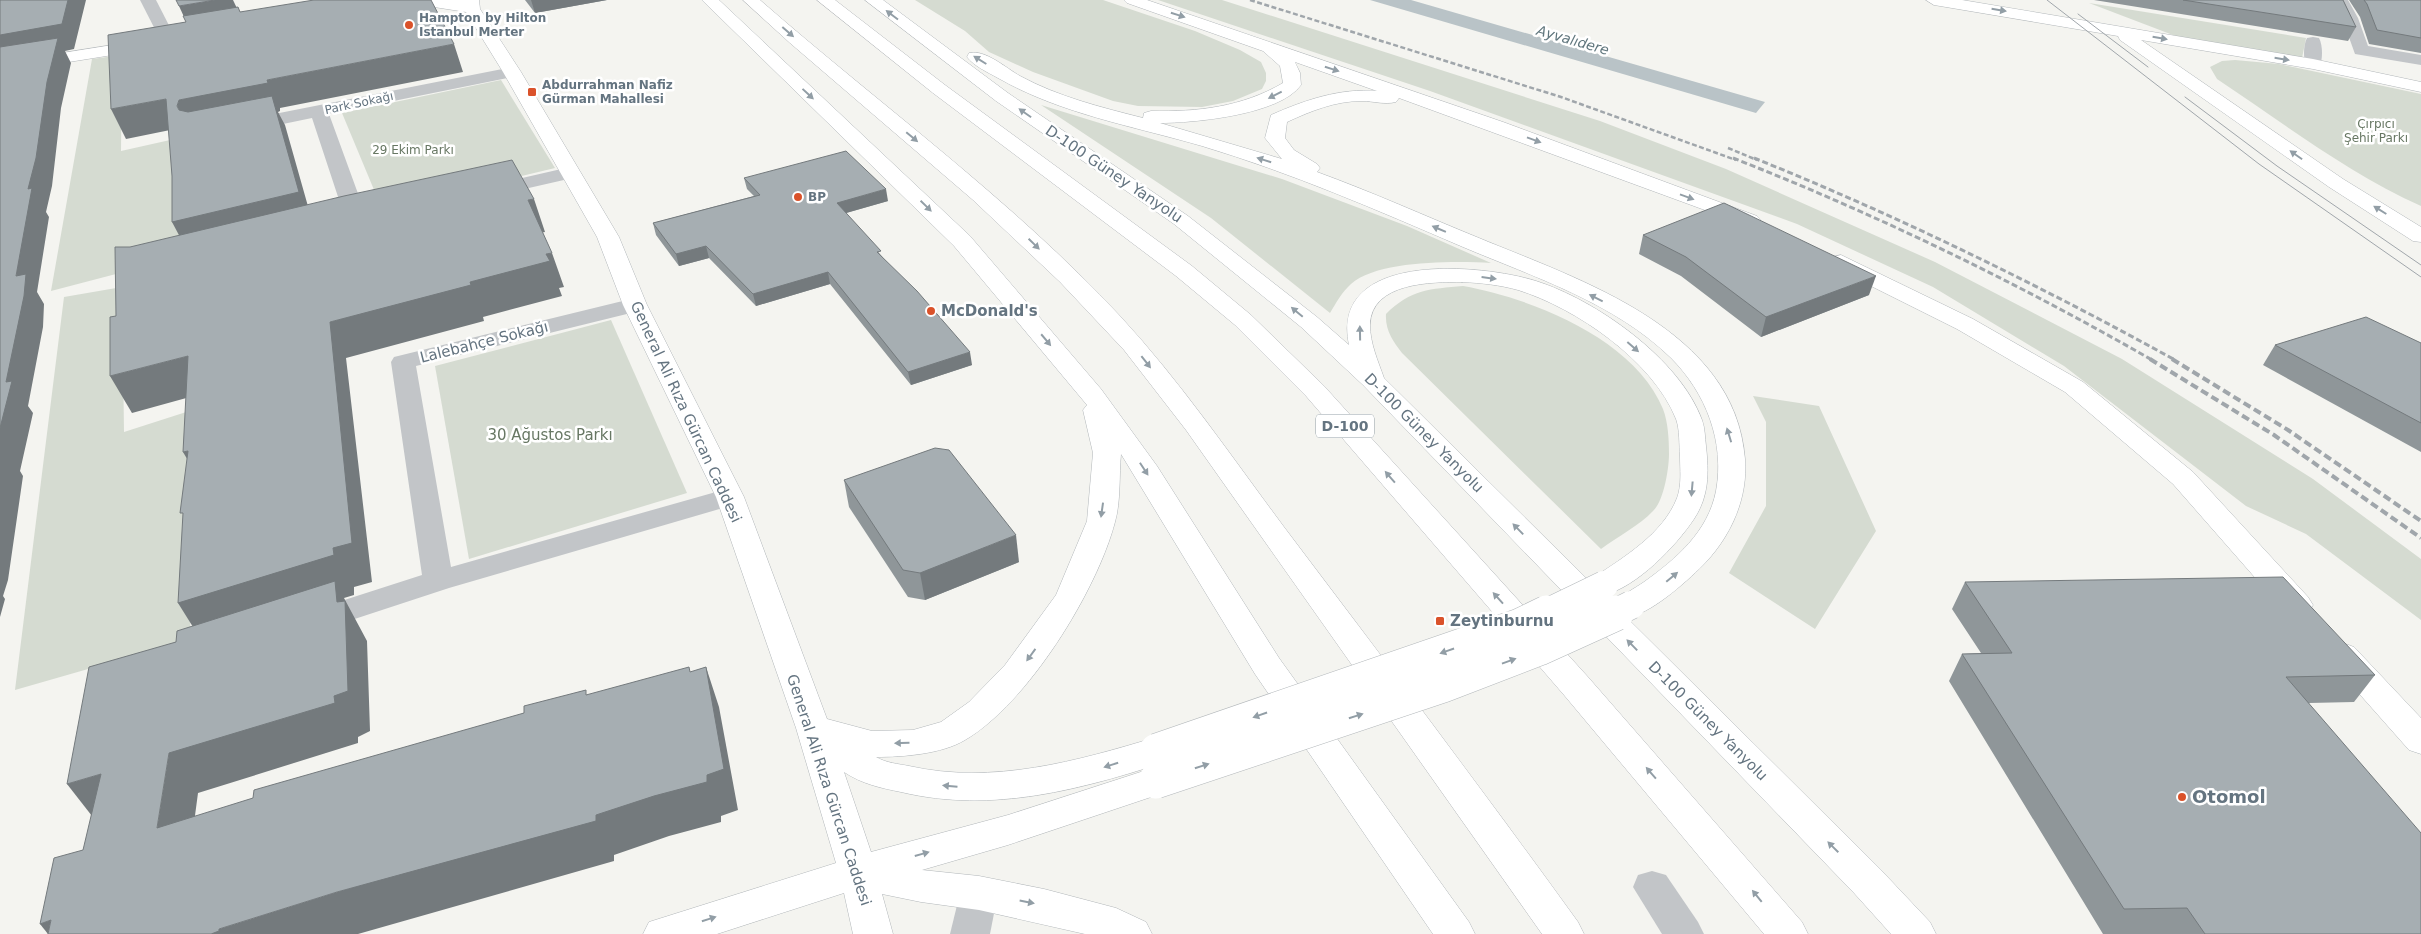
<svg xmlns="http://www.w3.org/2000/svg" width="2421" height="934" font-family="'DejaVu Sans',sans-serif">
	<rect width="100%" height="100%" fill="#f4f4f0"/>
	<g fill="#d5dbd1">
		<polygon points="915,0 1103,0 1195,31 1240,50 1261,62 1266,73 1266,81 1262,89 1233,101 1202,107 1138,106 1113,101 1033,72 989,52 965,31"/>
		<polygon points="1158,0 1222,0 1600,121 1726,169 1935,262 2122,359 2313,479 2421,559 2421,620 2306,534 2246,506 2064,366 1933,287 1797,224 1430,91"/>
		<polygon points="2089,3 2306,38 2302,58 2186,40"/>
		<polygon points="122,55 121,151 188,136 181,257 51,291 92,59"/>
		<path d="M2235,60L2279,64L2421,94V206C2348,173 2283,123 2217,79L2210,67L2222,61Z"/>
		<polygon points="501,80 555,168 382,209 342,113"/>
		<path d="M1041,105L1282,179L1407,226L1491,263C1456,261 1378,260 1351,284C1342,292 1336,303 1330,313L1211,218Z"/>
		<path d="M1463,286C1531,298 1635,339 1663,409C1668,422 1669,439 1669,454C1669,468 1664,501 1653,511C1640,525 1617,537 1601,549L1402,353C1393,341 1385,330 1386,314C1411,289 1430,289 1463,286Z"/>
		<polygon points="122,287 124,432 208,405 189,640 15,690 64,297"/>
		<polygon points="611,320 687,493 469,559 435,366"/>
		<polygon points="1753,396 1819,406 1876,531 1815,629 1729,573 1766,506 1766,422"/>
	</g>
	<polygon fill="#b9c3c7" points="1370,0 1411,0 1765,102 1756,113"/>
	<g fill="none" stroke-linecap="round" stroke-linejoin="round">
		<defs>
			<g id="major">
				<path d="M392,0H479L480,9L521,72L619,237L647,305L744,497L827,719L872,731L913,730L941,722L969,702L1005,665L1056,595L1087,521L1093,453L1083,410L1087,405L954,246L702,0H719L970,236L1101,389L1157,466L1279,658L1469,922L1475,934H1433L1255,674L1121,454C1119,475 1121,501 1115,522C1097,591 1027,704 965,740C942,754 903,757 876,757C886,763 899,764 909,766C993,785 1077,761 1157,737L1169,741L1174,751L1169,761C1082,789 993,814 901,792C881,788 862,784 844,772L871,852L1008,815L1156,767L1169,771L1174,781L1169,791L1008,845L922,870L979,876L1044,889L1116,908L1146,922L1152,934H1085L979,910L921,902L882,894L893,934H853L844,893L717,934H643L649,922L836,863L796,728L716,497L623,305L597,237L503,72L466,12L434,7L395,9L387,4Z"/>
				<path d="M865,0H883L1008,93L1188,216L1317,317L1349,345C1329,250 1482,264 1536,281C1596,300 1680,359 1702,420C1705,428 1705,438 1706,446C1709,473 1709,496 1694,519C1676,546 1637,587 1604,595L1618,610L1615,605C1622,594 1634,589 1644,582C1676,559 1708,532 1716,491C1725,442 1706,393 1671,358C1615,303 1534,277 1463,247C1377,210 1292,173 1202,146C1133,126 1061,114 998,78C987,72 974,66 967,57L969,53C985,49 1006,68 1020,76C1059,97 1100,107 1143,118L1144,113L1151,111C1198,112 1242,107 1283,83L1280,66L1263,51L1127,3L1124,0H1147L1503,122L1757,216L1761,220L1757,224L1750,226L1743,224L1399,98L1396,102C1385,105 1373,101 1362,101C1335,101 1311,111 1287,122L1285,138L1294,150L1317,164L1320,168L1317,172C1372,192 1425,216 1479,238C1580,280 1735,329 1745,459C1748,497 1732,534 1706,562C1692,577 1652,613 1633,615C1629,616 1625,614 1622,613L1880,869L1930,922L1936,934H1891L1854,893L1363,385L1301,327L1174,224L996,101ZM1295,62L1377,91C1340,88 1305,100 1271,115L1265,138L1282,159L1160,123C1193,123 1280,115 1301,85L1300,73ZM1462,282C1482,283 1500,285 1518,290C1576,308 1653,361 1676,419C1680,430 1679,445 1680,456C1680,469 1682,485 1677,498C1663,534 1624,557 1593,578L1590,582L1384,378C1378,361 1370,343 1370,325C1371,282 1432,282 1462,282Z"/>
				<polygon points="1926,0 1962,0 2313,59 2421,82 2421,92 2313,69 2141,40 2343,179 2421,227 2421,242 2413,241 2329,187 2120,40 2118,36 1934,5"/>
				<polygon points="144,40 150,41 152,45 150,49 0,73 0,63"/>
				<polygon points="1841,255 1973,319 2083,382 2193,472 2308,597 2313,605 2308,613 2297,616 2286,613 2173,484 2065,392 1957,329 1833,267 1830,262 1833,257"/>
				<polygon points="2343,643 2354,647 2421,718 2421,754 2409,750 2332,663 2327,655 2332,647"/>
			</g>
			<g id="highway">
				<path d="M743,0H760C880,105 1011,199 1120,316C1181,382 1231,456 1284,527C1383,658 1482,789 1578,922L1584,934H1542L1186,430L1124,350L1060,282L973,200L790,43Z"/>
				<polygon points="817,0 835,0 945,85 1192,266 1251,315 1324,386 1588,677 1802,922 1808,934 1764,934 1564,695 1306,396 1235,325 1176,276 933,93"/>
			</g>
		</defs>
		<use href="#major" stroke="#b2b7ba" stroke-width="1"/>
		<use href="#highway" stroke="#b4b7ba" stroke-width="1"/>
		<g fill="#c2c5c8" fill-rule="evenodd">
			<polygon points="140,0 156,0 177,41 175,45 163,45"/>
			<polygon points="2332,0 2348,0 2358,18 2368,46 2421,55 2421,65 2355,54 2342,18"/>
			<path d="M2313,37L2319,38C2323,45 2323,61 2319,68H2307C2303,61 2303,45 2307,38Z"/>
			<polygon points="512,67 518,68 521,72 518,76 329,114 368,221 364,225 357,227 350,225 346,221 312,118 244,132 237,130 235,126 237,122 244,120"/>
			<polygon points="570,167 577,169 580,173 577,177 490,197 483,195 480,191 483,187"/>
			<polygon points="635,298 643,300 647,305 643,310 416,366 451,567 730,488 740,491 744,497 740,503 449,588 315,632 304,629 299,621 304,613 422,575 391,362 394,357"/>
			<polygon points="1652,871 1666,875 1698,922 1704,934 1662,934 1633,887 1638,875"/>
			<polygon points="979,876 993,881 998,893 990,934 950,934 960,893 965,881"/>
		</g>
		<use href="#major" fill="#fff" fill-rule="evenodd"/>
		<use href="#highway" fill="#fff" fill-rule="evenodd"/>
		<g stroke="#a0a6ab" stroke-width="1">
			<polyline points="2047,0 2259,164 2421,277"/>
			<polyline points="2078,14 2148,67"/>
			<polyline points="2185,97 2277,166 2421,265"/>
		</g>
		<g stroke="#a0a6ab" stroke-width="2.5" stroke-dasharray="5 2.5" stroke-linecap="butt">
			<polyline points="1250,0 1561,97 1736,160"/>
			<polyline points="1728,148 1757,160"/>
		</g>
		<g stroke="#a0a6ab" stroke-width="3" stroke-dasharray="6 3" stroke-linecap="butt">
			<path d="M1733,158C1878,215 2018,283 2152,360"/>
			<path d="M1754,158C1898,216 2039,285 2175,360"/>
		</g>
		<g stroke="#a0a6ab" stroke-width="4" stroke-dasharray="8 4" stroke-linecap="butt">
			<polyline points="2150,359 2274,435 2421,538"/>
			<polyline points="2172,359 2288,430 2421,521"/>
		</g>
		<defs>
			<g id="major-bridge-far1">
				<polyline points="1544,614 1604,585"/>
				<polyline points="1613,614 1631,605"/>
			</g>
			<g id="major-bridge">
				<polyline points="1157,751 1520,626 1547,613"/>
				<polyline points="1156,781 1443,685 1539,648 1616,613"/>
			</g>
		</defs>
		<use href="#major-bridge-far1" stroke="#b2b7ba" stroke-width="29" stroke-linecap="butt"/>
		<use href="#major-bridge" stroke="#b2b7ba" stroke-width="36" stroke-linecap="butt"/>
		<use href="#major-bridge-far1" stroke="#fff" stroke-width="28"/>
		<use href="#major-bridge" stroke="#fff" stroke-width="35"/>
	</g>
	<g fill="#8f9699">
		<polygon points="525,0 607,0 535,13"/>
		<polygon points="2094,0 2343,0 2356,27 2348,41"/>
		<polygon points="2349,0 2421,0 2421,53 2369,44 2360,17"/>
		<polygon points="744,178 888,201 846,213 972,365 911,385 830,284 756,306 709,258 679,266 656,235 653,223 754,196 747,189"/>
		<polygon points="1643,235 1869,295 1761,337 1681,276 1639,254"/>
		<polygon points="2421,343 2421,452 2263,365 2275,345"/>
		<polygon points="844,480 1019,562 925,600 908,597 849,507"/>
		<polygon points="1965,582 2375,675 2354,702 2309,703 2421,934 2103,934 1949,681 1962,654 1981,653 1952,609"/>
	</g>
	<g fill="#747a7d">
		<polygon points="68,0 86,0 74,49 65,51 71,63 61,108 52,186 46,212 49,217 37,292 44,304 43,327 28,406 33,413 20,471 23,476 8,580 3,596 5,599 0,617 0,428 6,382 16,276 28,189 0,63 0,35"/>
		<polygon points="215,0 233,0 243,21 190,30 179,6"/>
		<polygon points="531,0 607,0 535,13"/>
		<polygon points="454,44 463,72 280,108 280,111 278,112 285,125 313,224 189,254 172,222 191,135 177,106 179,100 267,80"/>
		<polygon points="166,99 180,128 126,139 111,109"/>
		<polygon points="886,189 888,201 839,215 837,203"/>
		<polygon points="534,199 545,232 539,233 528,200"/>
		<polygon points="706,246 709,258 679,266 676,254"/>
		<polygon points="552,253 564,287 559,288 562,296 483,317 484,321 346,358 372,582 354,587 354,595 344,598 367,641 370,731 358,737 358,743 198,793 188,868 157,828 169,753 203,643 178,603 330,322 470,282 546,254"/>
		<polygon points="828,272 830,284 756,306 753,294"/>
		<polygon points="1876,276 1869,295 1761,337 1766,317"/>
		<polygon points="970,352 972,365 911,385 908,372"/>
		<polygon points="188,356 208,392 132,413 110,376"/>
		<polygon points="188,451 206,491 183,452"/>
		<polygon points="1016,535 1019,562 925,600 920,573"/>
		<polygon points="706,667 719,707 738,810 721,816 721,822 669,836 614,855 614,861 358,934 211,934 219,929 337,892 596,815"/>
		<polygon points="101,774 99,825 67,784"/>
		<polygon points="51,920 48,934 40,924"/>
	</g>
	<g fill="#a6aeb2" stroke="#747a7d">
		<polygon points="0,0 68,0 62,24 0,35"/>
		<polygon points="176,0 215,0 179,6"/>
		<polygon points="314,0 431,0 454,44 267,80 268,83 179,100 177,106 179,110 188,112 272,96 299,192 172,222 172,176 166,99 111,109 108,35 186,22 183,16 238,7 240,12"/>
		<polygon points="2183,0 2343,0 2356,27"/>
		<polygon points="2364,0 2421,0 2421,38 2377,30 2367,4"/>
		<polygon points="58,38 47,82 36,158 28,189 32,188 16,276 26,274 24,296 6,382 12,381 0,428 0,47"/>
		<polygon points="846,151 886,189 837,203 881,251 877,252 917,291 970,352 908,372 828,272 753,294 706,246 676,254 653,223 760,195 744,178"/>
		<polygon points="512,160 534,199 528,200 552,253 546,254 550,261 470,282 471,285 330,322 352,543 333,548 334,555 178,603 183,513 180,513 188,451 183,452 188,356 110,376 110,317 116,316 115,247 130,247 344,196"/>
		<polygon points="1724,203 1876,276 1766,317 1686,257 1643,235"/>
		<polygon points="2366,317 2421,343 2421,423 2275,345"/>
		<polygon points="935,448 949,450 1016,535 920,573 903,570 844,480"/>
		<polygon points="2283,577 2375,675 2286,677 2421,833 2421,934 2205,934 2187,908 2124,909 1962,654 2012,653 1965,582"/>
		<polygon points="335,581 337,602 345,601 348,691 334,696 335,703 169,753 157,828 253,798 254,790 524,713 524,706 586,690 586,695 689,667 690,672 706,667 724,769 707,775 707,782 654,796 596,815 596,821 337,892 219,929 219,931 211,934 48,934 51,920 40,924 54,858 83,850 101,774 67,784 89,667 176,642 177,631"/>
	</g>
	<defs><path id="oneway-solid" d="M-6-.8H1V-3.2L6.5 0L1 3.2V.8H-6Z" transform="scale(1.25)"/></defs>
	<g fill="#929ea6">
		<use href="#oneway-solid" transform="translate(1999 10) rotate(9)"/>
		<use href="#oneway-solid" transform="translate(892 15) rotate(-143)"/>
		<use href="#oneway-solid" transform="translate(1178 15) rotate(18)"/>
		<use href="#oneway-solid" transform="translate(788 32) rotate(41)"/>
		<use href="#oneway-solid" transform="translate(2160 38) rotate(10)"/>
		<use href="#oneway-solid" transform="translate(2282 59) rotate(9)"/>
		<use href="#oneway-solid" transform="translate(980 60) rotate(-148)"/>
		<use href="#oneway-solid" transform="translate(1332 69) rotate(18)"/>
		<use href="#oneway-solid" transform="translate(808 94) rotate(43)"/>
		<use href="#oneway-solid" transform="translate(1275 95) rotate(153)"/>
		<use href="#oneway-solid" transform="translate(1025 113) rotate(-145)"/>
		<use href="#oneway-solid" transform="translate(912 137) rotate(40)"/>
		<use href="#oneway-solid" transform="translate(1534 140) rotate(20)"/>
		<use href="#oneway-solid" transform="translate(2296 155) rotate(-145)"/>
		<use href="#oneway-solid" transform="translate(1264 160) rotate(-163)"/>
		<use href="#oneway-solid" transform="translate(1687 197) rotate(20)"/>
		<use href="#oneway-solid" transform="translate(926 206) rotate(44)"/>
		<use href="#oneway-solid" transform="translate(2380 210) rotate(-148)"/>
		<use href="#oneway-solid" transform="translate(1439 229) rotate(-157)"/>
		<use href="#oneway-solid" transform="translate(1034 244) rotate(44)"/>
		<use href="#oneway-solid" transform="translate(1489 278) rotate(7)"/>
		<use href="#oneway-solid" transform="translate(1596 298) rotate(-153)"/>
		<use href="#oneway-solid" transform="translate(1297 312) rotate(-140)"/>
		<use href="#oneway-solid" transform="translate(1360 333) rotate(-91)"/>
		<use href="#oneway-solid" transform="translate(1046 340) rotate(50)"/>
		<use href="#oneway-solid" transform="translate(1633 347) rotate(41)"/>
		<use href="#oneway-solid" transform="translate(1146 362) rotate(52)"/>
		<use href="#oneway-solid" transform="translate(1729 435) rotate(-107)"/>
		<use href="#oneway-solid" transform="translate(1144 469) rotate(57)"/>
		<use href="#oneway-solid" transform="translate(1390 477) rotate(-131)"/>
		<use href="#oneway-solid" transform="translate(1692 489) rotate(95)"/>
		<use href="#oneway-solid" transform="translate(1102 510) rotate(98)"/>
		<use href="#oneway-solid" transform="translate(1518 529) rotate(-134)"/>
		<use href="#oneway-solid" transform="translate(1672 577) rotate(-40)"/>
		<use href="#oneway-solid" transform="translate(1498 598) rotate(-132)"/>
		<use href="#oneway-solid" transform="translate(1632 645) rotate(-134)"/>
		<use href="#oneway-solid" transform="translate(1447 651) rotate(161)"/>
		<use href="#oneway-solid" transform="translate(1031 655) rotate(126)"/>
		<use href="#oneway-solid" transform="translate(1509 661) rotate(-20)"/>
		<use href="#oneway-solid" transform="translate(1260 715) rotate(161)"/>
		<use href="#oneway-solid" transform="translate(1356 716) rotate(-18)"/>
		<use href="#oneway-solid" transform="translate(902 743) rotate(178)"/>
		<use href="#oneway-solid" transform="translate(1111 765) rotate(163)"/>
		<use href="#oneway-solid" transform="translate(1202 766) rotate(-18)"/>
		<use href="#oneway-solid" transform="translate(1651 773) rotate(-131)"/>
		<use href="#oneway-solid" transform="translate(950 786) rotate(-175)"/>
		<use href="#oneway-solid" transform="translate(1833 847) rotate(-135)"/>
		<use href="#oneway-solid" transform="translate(922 854) rotate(-16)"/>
		<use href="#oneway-solid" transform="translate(1757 896) rotate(-129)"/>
		<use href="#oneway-solid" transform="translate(1027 902) rotate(11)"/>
		<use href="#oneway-solid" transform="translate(709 919) rotate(-18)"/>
	</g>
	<g fill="#da522a" stroke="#fff" stroke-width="2">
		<circle cx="409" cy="25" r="5"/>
		<rect x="527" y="87" width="10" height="10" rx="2.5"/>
		<circle cx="798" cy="197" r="5"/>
		<circle cx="931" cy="311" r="5"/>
		<rect x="1435" y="616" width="10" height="10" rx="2.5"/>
		<circle cx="2182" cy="797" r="5"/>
	</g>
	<g text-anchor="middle" stroke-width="5" stroke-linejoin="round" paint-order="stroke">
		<g font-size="12" font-weight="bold" fill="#647480" stroke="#fff" text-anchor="start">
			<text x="419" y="22">Hampton by Hilton<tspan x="419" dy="14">Istanbul Merter</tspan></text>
			<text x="542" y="89">Abdurrahman Nafiz<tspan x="542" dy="14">Gürman Mahallesi</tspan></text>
			<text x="808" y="201">BP</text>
		</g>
		<g font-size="12" fill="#647480" stroke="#fff">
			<text transform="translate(359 103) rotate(-12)" y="4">Park Sokağı</text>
		</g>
		<g font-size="12" fill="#677763" stroke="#fff">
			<text x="2376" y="128">Çırpıcı<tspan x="2376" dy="14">Şehir Parkı</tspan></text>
			<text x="413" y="154">29 Ekim Parkı</text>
		</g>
		<g font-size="14" font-style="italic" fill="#60767d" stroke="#fff">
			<text transform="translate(1573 40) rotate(16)" y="5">Ayvalıdere</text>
		</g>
		<rect fill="#fff" stroke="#929ea6" stroke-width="1" x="1316" y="414.5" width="58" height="23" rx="4"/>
		<g font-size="14" font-weight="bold" fill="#647480">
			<text x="1345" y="431">D-100</text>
		</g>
		<g font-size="15" fill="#647480" stroke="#fff">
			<text transform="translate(1114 174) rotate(34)" y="5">D-100 Güney Yanyolu</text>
			<text transform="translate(484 342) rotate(-14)" y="5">Lalebahçe Sokağı</text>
			<text transform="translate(686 412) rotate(65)" y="5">General Ali Rıza Gürcan Caddesi</text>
			<text transform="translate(1424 433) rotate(45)" y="5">D-100 Güney Yanyolu</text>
			<text transform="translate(1708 721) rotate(45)" y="5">D-100 Güney Yanyolu</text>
			<text transform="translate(829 790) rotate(72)" y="5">General Ali Rıza Gürcan Caddesi</text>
		</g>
		<g font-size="15" font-weight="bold" fill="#647480" stroke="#fff" text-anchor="start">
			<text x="941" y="316">McDonald's</text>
			<text x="1450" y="626">Zeytinburnu</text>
		</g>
		<g font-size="15" fill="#677763" stroke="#fff">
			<text x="550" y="440">30 Ağustos Parkı</text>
		</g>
		<g font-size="18" font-weight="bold" fill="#647480" stroke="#fff" text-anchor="start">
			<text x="2192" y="803">Otomol</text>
		</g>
	</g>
</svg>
